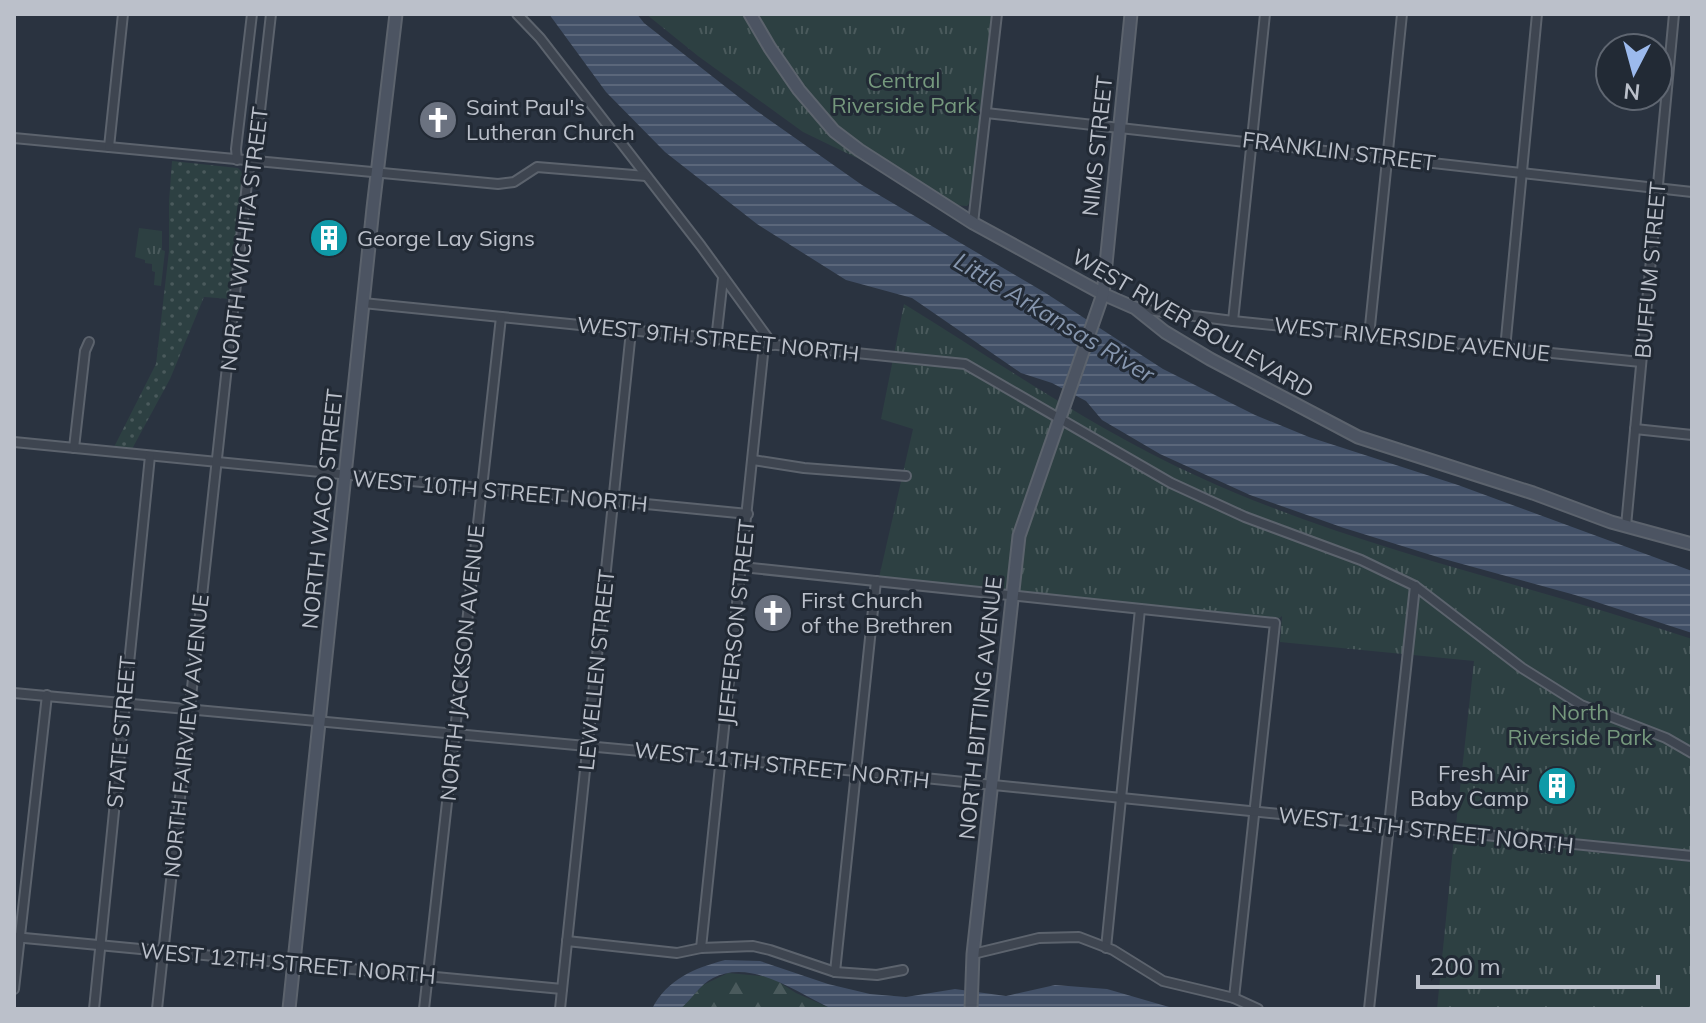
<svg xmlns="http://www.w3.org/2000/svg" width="1706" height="1023" font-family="Mulish,sans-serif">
	<defs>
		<pattern id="grass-dots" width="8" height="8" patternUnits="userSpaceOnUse" patternTransform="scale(2)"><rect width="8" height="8" fill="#2d4042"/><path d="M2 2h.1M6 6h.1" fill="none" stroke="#4a5a5c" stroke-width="1.8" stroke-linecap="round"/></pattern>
		<pattern id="forest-firs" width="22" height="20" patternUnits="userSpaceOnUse" patternTransform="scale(2)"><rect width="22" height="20" fill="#2d4042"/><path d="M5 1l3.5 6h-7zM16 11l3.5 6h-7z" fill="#4a5a5c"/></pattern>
		<pattern id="park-tufts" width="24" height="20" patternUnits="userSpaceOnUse" patternTransform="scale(2)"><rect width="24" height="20" fill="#2d4042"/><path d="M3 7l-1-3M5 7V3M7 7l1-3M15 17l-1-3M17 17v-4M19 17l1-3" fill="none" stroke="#4a5a5c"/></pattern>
		<pattern id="water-rules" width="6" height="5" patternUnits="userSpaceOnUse" patternTransform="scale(2)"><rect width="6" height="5" fill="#425067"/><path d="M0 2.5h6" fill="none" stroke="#5b677b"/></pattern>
	</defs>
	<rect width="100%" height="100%" fill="#2a3340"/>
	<polygon fill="url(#grass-dots)" points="172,161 238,168 244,174 231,299 204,297 170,379 132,449 114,447 156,364 169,251 169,202"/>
	<polygon fill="url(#forest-firs)" points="728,973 771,977 796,993 832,1009 680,1009 703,985"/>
	<g fill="url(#park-tufts)">
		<polygon points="646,14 992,14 973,199 967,206 954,205 803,132 698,56"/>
		<polygon points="139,228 162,231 162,250 165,251 161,286 154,285 155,272 152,271 152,264 145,263 145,260 135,257"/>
		<path d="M904,304C1000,363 1093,429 1197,476C1355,549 1527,583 1692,639V851L1456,825L1474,661L1280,642L1282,616L1275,622L878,582L913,429L881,419Z"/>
		<polygon points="1454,838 1692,862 1692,1009 1437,1009"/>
	</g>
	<g fill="url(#water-rules)">
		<polygon points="549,14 637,14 644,23 754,109 862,185 1044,292 1163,369 1255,415 1309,437 1458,485 1692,571 1692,633 1575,595 1444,559 1344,528 1250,495 1160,454 1102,420 1086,401 1052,383 1021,373 912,298 846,280 757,224 665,152 606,92"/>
		<path d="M725,960L760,961L828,984L870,994L906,997L955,989L1006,996L1055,985L1107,989L1176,1009H832C797,993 752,958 713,978C699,985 692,1000 680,1009H652C667,979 695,968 725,960Z"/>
	</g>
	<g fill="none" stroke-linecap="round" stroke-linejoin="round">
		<defs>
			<g id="street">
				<polyline points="517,14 540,38 701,246 773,345"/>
				<polyline points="986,113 1692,192"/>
				<polyline points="14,138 498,184 514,182 537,167 646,176"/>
				<polyline points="109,147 123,14"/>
				<polyline points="237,160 236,149 252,14"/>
				<polyline points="973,223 997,14"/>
				<polyline points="363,303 965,364 1171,483 1245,517 1361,560 1415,586 1522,668 1581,705 1666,738 1692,753"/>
				<polyline points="1140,309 1233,321 1641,362"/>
				<polyline points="1233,321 1265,14"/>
				<polyline points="1369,336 1402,14"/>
				<polyline points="716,340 723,278"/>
				<polyline points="1505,349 1537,14"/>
				<polyline points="1635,429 1692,435"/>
				<polyline points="14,442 748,514"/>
				<polyline points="74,448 85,351 89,342"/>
				<polyline points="753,460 804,468 906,476"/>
				<polyline points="1626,526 1674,14"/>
				<polyline points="742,567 1275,623 1234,998"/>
				<polyline points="14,693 856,771 1692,856"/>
				<polyline points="14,937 562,989"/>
				<polyline points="567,941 677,953 701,948 753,946 770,950 835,972 877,975 903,970"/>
				<polyline points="701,948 764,345"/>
				<polyline points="1106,948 1140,609"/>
				<polyline points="973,954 1039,938 1079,937 1113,950 1163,981 1234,998 1258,1009"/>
				<polyline points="835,972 876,581"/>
				<polyline points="14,989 47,695"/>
				<polyline points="94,1009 150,456"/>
				<polyline points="157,1009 248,174 257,137 271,14"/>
				<polyline points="424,1009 501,317"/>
				<polyline points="560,1009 631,331"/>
				<polyline points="1369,1009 1415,586"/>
			</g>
			<g id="secondary">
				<polyline points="750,14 770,48 799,90 834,131 859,150 973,223 1103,294 1135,308 1165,332 1210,359 1358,437 1533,493 1611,522 1692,544"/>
				<polyline points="289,1009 373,208 396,14"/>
				<polyline points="971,1009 973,954 1019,536 1103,294 1131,14"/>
			</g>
		</defs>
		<use href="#street" stroke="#5c636d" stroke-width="12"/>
		<use href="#secondary" stroke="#5c636d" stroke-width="15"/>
		<use href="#street" stroke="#3e4550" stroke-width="8"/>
		<use href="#secondary" stroke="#4c5462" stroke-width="11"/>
	</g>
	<defs>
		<symbol id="church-disc" viewBox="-11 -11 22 22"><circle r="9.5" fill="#6b7280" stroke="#222a35"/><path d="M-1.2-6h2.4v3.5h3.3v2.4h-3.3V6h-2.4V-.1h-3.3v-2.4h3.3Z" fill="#fff"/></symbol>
		<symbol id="building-disc" viewBox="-11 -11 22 22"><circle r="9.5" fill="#0f9aa8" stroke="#222a35"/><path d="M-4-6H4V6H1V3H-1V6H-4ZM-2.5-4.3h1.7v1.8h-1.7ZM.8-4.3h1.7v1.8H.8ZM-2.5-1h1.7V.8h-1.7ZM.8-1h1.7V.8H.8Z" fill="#fff"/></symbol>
	</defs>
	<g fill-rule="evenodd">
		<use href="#church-disc" x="416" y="98" width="44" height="44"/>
		<use href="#building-disc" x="307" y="216" width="44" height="44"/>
		<use href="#church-disc" x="751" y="591" width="44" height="44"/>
		<use href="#building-disc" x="1535" y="764" width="44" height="44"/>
	</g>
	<g text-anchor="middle" stroke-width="6" stroke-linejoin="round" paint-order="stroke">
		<g font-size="22" fill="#75987d" stroke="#222a35">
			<text x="904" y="88">Central<tspan x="904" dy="25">Riverside Park</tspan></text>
			<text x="1580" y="720">North<tspan x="1580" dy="25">Riverside Park</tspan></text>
		</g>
		<g font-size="22" fill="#bbc0ca" stroke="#222a35" text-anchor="start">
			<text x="466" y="115">Saint Paul's<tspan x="466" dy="25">Lutheran Church</tspan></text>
			<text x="357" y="246">George Lay Signs</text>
			<text x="801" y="608">First Church<tspan x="801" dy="25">of the Brethren</tspan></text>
			<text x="1529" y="781" text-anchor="end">Fresh Air<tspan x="1529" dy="25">Baby Camp</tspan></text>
		</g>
		<g font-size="22" fill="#bbc0ca" stroke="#222a35">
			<text transform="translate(1097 146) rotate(-84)" y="8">NIMS STREET</text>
			<text transform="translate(1339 151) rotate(7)" y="8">FRANKLIN STREET</text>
			<text transform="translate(244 239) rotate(-83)" y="8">NORTH WICHITA STREET</text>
			<text transform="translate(1650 270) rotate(-85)" y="8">BUFFUM STREET</text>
			<text transform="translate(1193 323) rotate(30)" y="8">WEST RIVER BOULEVARD</text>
			<text transform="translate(718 339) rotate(6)" y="8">WEST 9TH STREET NORTH</text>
			<text transform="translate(1412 339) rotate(6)" y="8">WEST RIVERSIDE AVENUE</text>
			<text transform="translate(500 491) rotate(5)" y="8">WEST 10TH STREET NORTH</text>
			<text transform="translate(322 509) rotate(-84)" y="8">NORTH WACO STREET</text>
			<text transform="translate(736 622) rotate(-84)" y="8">JEFFERSON STREET</text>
			<text transform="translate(462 663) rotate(-84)" y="8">NORTH JACKSON AVENUE</text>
			<text transform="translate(596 670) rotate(-84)" y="8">LEWELLEN STREET</text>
			<text transform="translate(980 708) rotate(-84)" y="8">NORTH BITTING AVENUE</text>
			<text transform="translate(121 732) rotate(-85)" y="8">STATE STREET</text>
			<text transform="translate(186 736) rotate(-84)" y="8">NORTH FAIRVIEW AVENUE</text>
			<text transform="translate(782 765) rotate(6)" y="8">WEST 11TH STREET NORTH</text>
			<text transform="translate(1426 830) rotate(6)" y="8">WEST 11TH STREET NORTH</text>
			<text transform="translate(288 963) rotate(5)" y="8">WEST 12TH STREET NORTH</text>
		</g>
		<g font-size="24" font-style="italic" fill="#8696ae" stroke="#222a35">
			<text transform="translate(1054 318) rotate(31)" y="8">Little Arkansas River</text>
		</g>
	</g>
	<rect width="1706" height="1023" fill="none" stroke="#bbc0ca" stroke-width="32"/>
	<g transform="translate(1634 72) rotate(186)"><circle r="38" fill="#222a35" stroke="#5f6671" stroke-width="2"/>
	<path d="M0-6L14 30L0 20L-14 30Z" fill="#9cbaed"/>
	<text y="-12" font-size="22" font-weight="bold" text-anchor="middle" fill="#bbc0ca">N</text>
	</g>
	<path d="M1418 975v12h240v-12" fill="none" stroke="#bbc0ca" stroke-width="4"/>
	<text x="1430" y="975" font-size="24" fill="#bbc0ca" stroke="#222a35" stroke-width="6" paint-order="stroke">200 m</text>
</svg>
